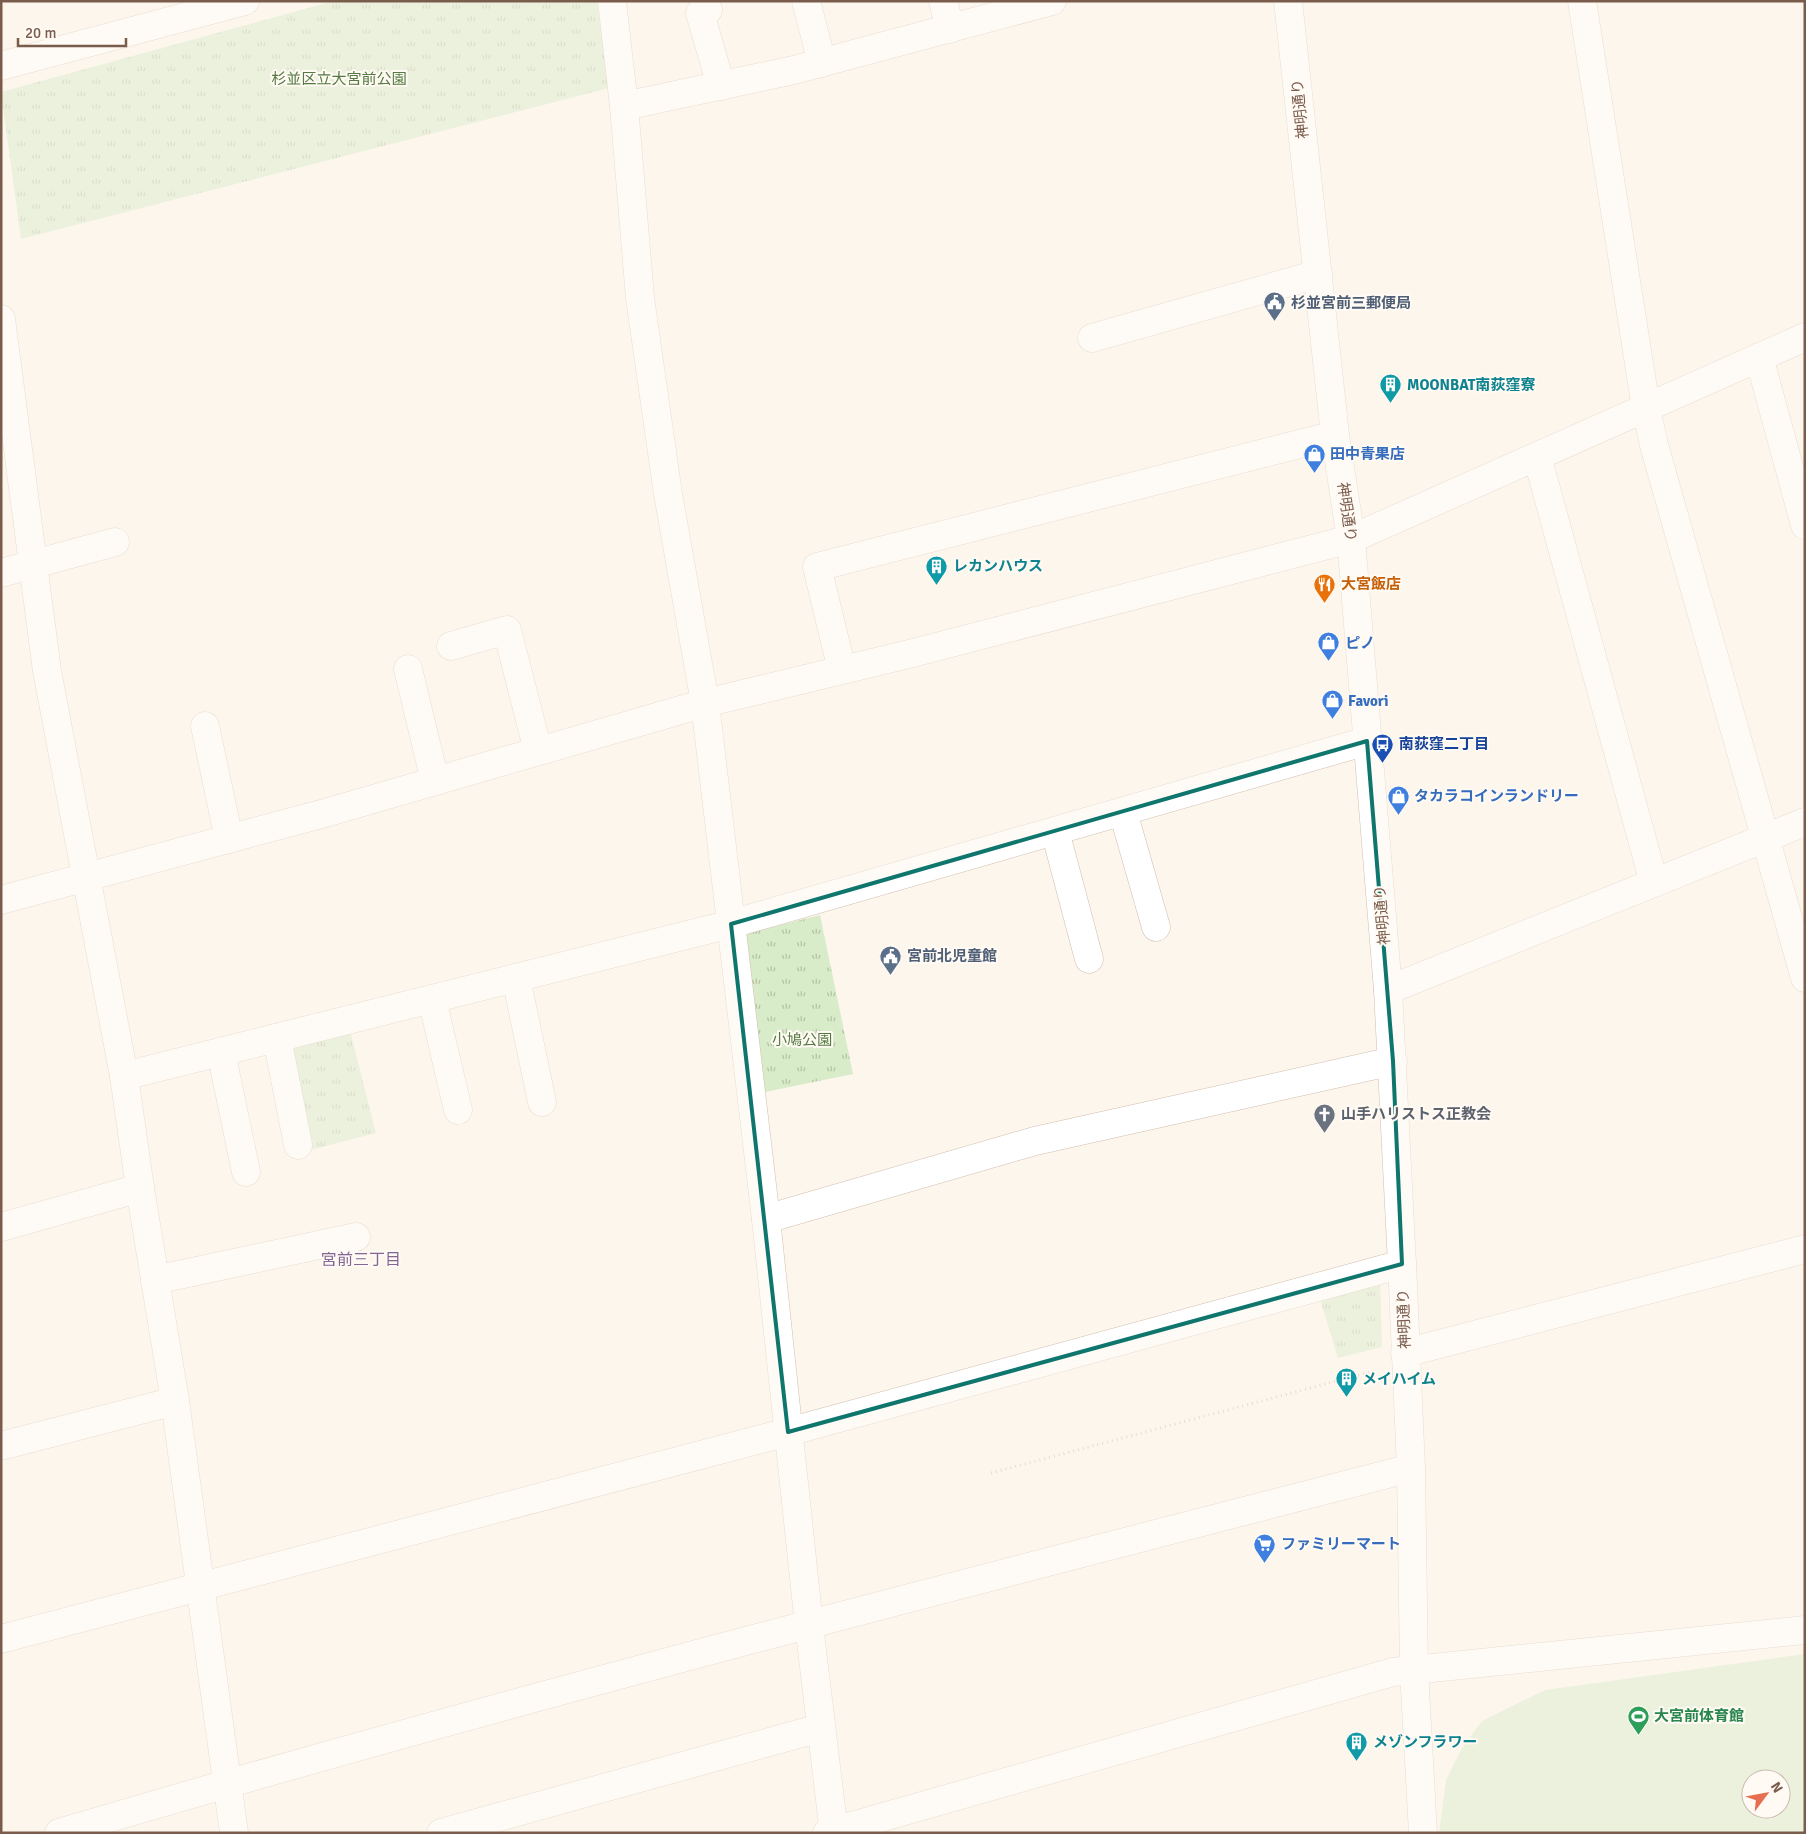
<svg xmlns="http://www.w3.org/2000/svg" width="1806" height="1834" font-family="Signika,'Noto Sans JP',sans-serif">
	<defs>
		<pattern id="grass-tufts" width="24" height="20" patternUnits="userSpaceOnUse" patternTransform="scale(1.25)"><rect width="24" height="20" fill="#d8ecc9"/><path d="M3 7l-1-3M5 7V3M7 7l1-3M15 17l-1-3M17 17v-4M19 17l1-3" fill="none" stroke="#b4c2a5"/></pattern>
	</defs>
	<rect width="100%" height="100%" fill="#fdf6ec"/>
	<g fill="url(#grass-tufts)">
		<polygon points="334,1 597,1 609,88 21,239 1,92"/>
		<polygon points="820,915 853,1074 765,1092 745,934"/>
		<polygon points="349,1027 376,1133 307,1151 287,1042"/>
		<polygon points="1380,1280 1382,1347 1338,1358 1319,1296"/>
	</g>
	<path fill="#d8ecc9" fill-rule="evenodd" d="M1805,1654V1833H1439L1446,1780L1462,1748L1482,1721L1545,1690ZM1751,1779H1781V1809H1751Z"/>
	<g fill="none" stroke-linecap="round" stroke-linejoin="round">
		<defs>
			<g id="minor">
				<polyline points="612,1 624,106 640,298 668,494 705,703 766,1219 809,1625 834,1833"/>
				<polyline points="705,1 708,10 700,13 721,86"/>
				<polyline points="806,1 822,63"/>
				<polyline points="943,1 950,29"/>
				<polyline points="1288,1 1335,435 1351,539 1388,990 1402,1264 1411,1468 1414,1670 1423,1833"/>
				<polyline points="1582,1 1646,408 1654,445 1805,978"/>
				<polyline points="1,66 245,1"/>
				<polyline points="624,106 794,70 1052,1"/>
				<polyline points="1,319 47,671 124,1076 140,1188 175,1401 234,1833"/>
				<polyline points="1092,338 1318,274"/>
				<polyline points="1759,357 1805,525"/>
				<polyline points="1537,456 1654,883"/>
				<polyline points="1,573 115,542"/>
				<polyline points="451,646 507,630 538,751"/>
				<polyline points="408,669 435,781"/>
				<polyline points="842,670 817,567 1335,435"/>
				<polyline points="205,726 229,839"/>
				<polyline points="1123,812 1156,927"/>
				<polyline points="1055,831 1089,959"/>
				<polyline points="1,900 325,813 705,703 909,654 1351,539 1805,337"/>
				<polyline points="516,978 542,1102"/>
				<polyline points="1388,990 1805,822"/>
				<polyline points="432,999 458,1110"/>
				<polyline points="277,1038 298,1145"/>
				<polyline points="221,1052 246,1172"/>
				<polyline points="124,1076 731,924 1367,741"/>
				<polyline points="766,1219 1035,1141 1393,1061"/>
				<polyline points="1,1227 140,1188"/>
				<polyline points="155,1280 356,1237"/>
				<polyline points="1405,1353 1805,1249"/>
				<polyline points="1,1446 175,1401"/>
				<polyline points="1,1639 788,1432 1402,1264"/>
				<path d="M59,1833C506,1700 959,1585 1411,1468"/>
				<polyline points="441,1833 820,1728"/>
				<polyline points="827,1833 1393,1672 1805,1630"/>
			</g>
		</defs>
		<use href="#minor" stroke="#d1beb0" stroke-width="29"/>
		<polyline stroke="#d9b8a5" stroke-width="3" stroke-dasharray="1 4" stroke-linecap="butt" points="991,1473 1374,1371"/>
		<use href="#minor" stroke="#fff" stroke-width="28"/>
	</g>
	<path d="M0 0H1806V1834H0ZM1367,741L1393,1061L1402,1264L788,1432L731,924Z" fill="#fdf6ec" fill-opacity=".55" fill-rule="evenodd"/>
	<path fill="none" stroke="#0f766e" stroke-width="4" stroke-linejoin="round" d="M1367,741L1393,1061L1402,1264L788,1432L731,924Z"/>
	<defs>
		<symbol id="civic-pin" viewBox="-11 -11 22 30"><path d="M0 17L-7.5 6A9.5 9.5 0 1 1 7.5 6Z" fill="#5c6f8a" stroke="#fffaf3"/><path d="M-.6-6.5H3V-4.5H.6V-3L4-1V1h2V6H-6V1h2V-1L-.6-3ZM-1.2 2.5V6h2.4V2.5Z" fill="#fff"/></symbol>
		<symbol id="building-pin" viewBox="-11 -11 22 30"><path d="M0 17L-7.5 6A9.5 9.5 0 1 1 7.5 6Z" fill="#0f9aa8" stroke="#fffaf3"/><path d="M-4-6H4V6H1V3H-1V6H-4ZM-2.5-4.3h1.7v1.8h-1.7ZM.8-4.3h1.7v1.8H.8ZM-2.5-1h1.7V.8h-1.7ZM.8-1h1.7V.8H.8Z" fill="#fff"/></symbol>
		<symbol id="shop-pin" viewBox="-11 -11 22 30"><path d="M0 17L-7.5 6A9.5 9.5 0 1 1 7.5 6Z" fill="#3f7fe0" stroke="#fffaf3"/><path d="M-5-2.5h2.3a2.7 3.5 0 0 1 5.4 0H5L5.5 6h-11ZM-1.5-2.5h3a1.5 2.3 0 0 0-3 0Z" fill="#fff"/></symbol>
		<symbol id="restaurant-pin" viewBox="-11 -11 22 30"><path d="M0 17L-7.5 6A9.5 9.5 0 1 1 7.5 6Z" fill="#e8710a" stroke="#fffaf3"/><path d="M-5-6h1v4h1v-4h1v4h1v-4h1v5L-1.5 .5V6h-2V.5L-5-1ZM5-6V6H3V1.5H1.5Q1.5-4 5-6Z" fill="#fff"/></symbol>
		<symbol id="bus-pin" viewBox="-11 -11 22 30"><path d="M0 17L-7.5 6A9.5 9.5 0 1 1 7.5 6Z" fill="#1a4fb4" stroke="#fffaf3"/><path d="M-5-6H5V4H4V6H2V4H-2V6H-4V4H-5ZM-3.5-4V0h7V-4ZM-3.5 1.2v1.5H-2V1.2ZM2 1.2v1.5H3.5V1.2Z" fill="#fff"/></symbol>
		<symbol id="church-pin" viewBox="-11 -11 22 30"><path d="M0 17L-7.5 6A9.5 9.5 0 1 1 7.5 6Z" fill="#6b7280" stroke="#fffaf3"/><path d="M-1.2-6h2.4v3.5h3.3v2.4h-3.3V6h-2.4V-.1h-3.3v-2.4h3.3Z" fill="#fff"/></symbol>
		<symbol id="supermarket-pin" viewBox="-11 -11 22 30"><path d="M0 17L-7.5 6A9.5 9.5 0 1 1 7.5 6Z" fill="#3f7fe0" stroke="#fffaf3"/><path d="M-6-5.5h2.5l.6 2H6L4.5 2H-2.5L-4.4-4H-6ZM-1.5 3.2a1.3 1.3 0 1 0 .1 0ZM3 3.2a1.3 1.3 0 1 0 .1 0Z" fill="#fff"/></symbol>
		<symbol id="stadium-pin" viewBox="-11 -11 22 30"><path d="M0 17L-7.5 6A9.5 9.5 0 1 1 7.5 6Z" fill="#2e9e5b" stroke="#fffaf3"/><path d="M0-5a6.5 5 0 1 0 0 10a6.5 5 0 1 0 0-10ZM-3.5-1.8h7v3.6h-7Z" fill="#fff"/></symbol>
	</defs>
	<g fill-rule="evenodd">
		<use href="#civic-pin" x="1262" y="290" width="25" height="34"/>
		<use href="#building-pin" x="1378" y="372" width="25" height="34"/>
		<use href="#shop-pin" x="1302" y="442" width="25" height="34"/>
		<use href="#building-pin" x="924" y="554" width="25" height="34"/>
		<use href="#restaurant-pin" x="1312" y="572" width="25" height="34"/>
		<use href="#shop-pin" x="1316" y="630" width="25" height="34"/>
		<use href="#shop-pin" x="1320" y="688" width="25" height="34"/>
		<use href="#bus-pin" x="1370" y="732" width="25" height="34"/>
		<use href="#shop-pin" x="1386" y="784" width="25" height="34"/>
		<use href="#civic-pin" x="878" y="944" width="25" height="34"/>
		<use href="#church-pin" x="1312" y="1102" width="25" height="34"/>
		<use href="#building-pin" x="1334" y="1366" width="25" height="34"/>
		<use href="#supermarket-pin" x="1252" y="1532" width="25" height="34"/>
		<use href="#stadium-pin" x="1626" y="1704" width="25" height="34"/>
		<use href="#building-pin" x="1344" y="1730" width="25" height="34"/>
	</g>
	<g text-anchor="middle" stroke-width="4" stroke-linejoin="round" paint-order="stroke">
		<g font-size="15" fill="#537a41" stroke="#fffaf3">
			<text x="339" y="84">杉並区立大宮前公園</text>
			<text x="802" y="1045">小鳩公園</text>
		</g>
		<g font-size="15" fill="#7a5c4d" stroke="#fffaf3">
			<text transform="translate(1300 109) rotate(-96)" y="5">神明通り</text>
			<text transform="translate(1347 512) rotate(82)" y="5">神明通り</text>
			<text transform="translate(1382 915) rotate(-95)" y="5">神明通り</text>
			<text transform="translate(1404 1319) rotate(-92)" y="5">神明通り</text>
		</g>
		<g font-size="15" font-weight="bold" fill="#4e5e75" stroke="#fffaf3" text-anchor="start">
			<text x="1291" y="308">杉並宮前三郵便局</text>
			<text x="907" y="961">宮前北児童館</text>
		</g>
		<g font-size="15" font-weight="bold" fill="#0d838f" stroke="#fffaf3" text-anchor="start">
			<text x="1407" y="390">MOONBAT南荻窪寮</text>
			<text x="953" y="571">レカンハウス</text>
			<text x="1362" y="1384">メイハイム</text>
			<text x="1373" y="1747">メゾンフラワー</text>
		</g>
		<g font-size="15" font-weight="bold" fill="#366cbe" stroke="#fffaf3" text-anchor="start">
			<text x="1330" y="459">田中青果店</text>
			<text x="1345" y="648">ピノ</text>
			<text x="1348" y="706">Favori</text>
			<text x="1414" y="801">タカラコインランドリー</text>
			<text x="1281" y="1549">ファミリーマート</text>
		</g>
		<g font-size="15" font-weight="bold" fill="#c56008" stroke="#fffaf3" text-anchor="start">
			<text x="1341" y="589">大宮飯店</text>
		</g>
		<g font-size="15" font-weight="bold" fill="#164399" stroke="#fffaf3" text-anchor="start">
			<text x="1399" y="749">南荻窪二丁目</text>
		</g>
		<g font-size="15" font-weight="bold" fill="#5b616d" stroke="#fffaf3" text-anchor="start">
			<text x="1341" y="1119">山手ハリストス正教会</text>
		</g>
		<g font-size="15" font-weight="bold" fill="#27864d" stroke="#fffaf3" text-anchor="start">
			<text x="1654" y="1721">大宮前体育館</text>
		</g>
		<g font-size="16" fill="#846695" stroke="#fffaf3">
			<text x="361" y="1265">宮前三丁目</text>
		</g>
	</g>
	<rect width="1806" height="1834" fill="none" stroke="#7a5c4d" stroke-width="5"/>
	<g transform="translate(1766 1794) rotate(58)"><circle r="24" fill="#fffaf3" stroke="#cabbb1"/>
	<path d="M0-4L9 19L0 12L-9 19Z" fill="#e76f51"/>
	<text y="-8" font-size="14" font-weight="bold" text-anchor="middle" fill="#7a5c4d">N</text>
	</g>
	<path d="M18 38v8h108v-8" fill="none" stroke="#7a5c4d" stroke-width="2.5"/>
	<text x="25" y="38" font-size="15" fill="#7a5c4d" stroke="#fffaf3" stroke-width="4" paint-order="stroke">20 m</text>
</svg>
